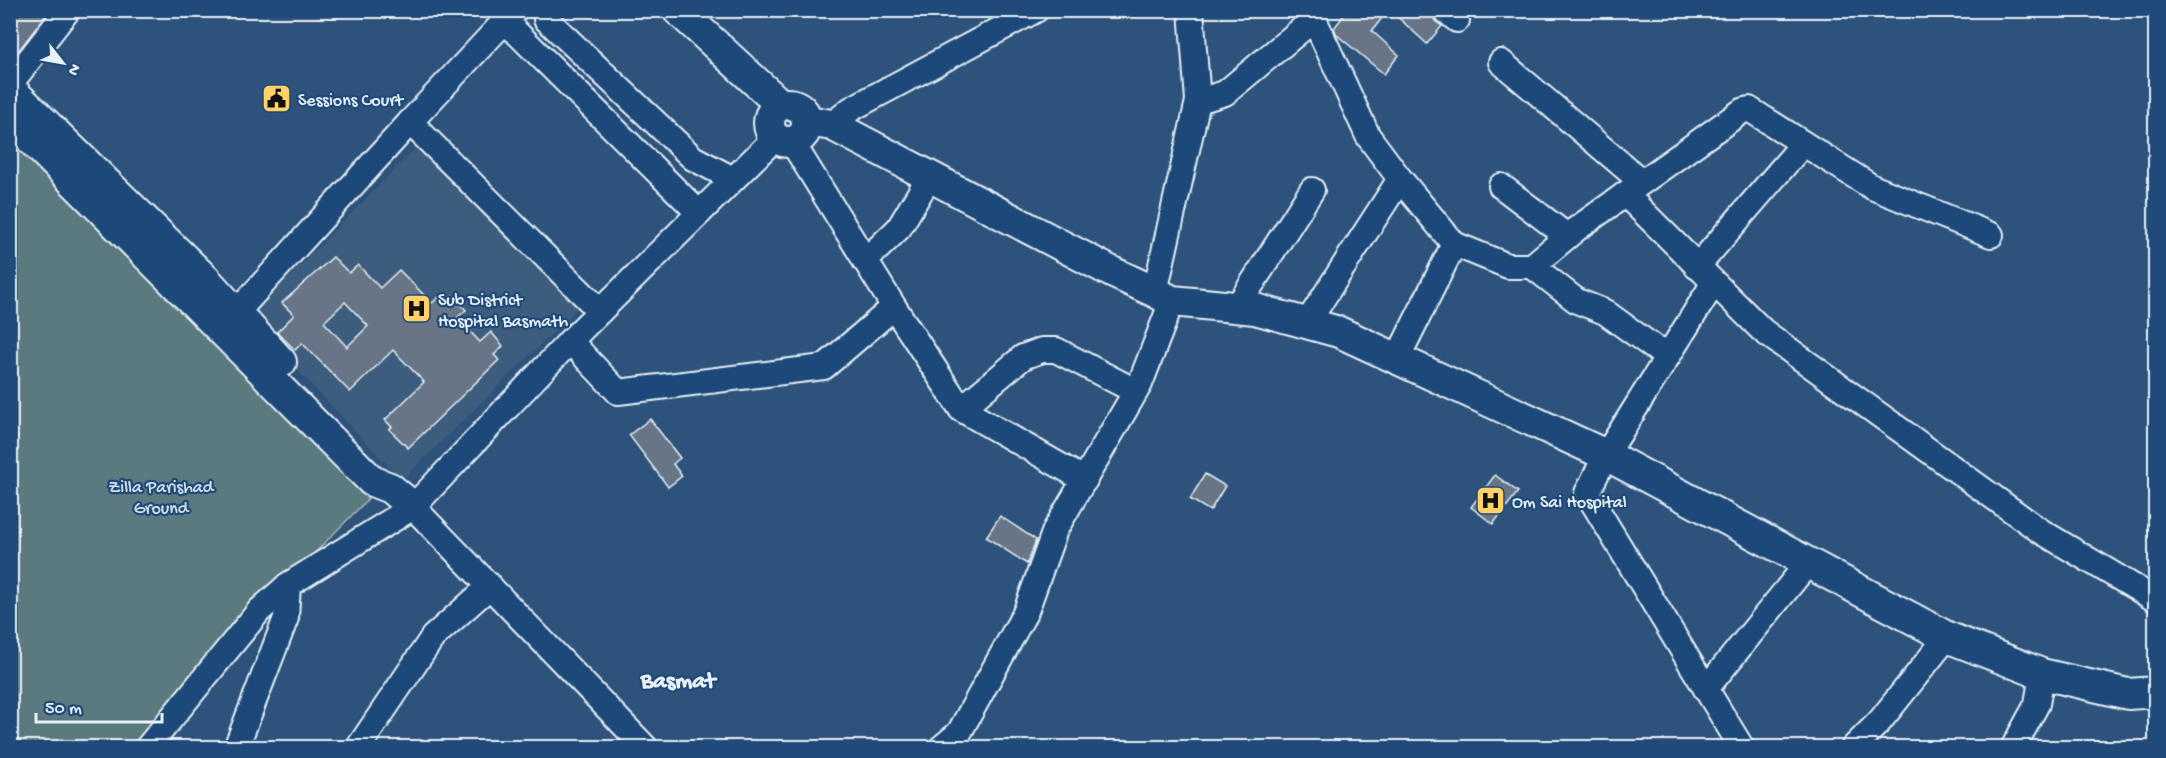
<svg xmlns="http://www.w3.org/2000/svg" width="2166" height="758" font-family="'Gochi Hand',sans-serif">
	<rect width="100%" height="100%" fill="#2d537c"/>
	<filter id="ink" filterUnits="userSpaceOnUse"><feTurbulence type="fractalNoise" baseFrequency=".0167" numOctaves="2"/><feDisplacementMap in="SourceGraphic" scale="12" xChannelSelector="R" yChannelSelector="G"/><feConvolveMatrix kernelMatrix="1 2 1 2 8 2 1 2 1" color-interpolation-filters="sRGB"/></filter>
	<g filter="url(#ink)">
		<polygon fill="#3e5d7f" points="426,138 586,300 402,480 248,318"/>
		<polygon fill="#5a7a7f" stroke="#a1b6bc" stroke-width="1.5" points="10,134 171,286 368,499 288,580 137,747 11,747"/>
		<g fill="#677586" stroke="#e8f1f8" stroke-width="1.5" fill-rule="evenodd">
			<polygon points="10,10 50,10 16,54 10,50"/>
			<polygon points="1348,10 1388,10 1372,31 1399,55 1384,74 1337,35 1334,28"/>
			<polygon points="1390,10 1431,10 1435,21 1442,26 1427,44"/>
			<path d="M333,257L349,273L358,265L380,288L399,270L432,303L439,297L444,303L452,295L466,310L457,318L480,342L491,332L503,346L494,355L499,360L408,448L389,429L392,427L385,420L424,382L393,350L350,392L302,343L295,350L277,332L294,315L282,303ZM345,302L368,326L347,347L324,322Z"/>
			<polygon points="650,419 680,458 673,464 682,476 668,487 629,435"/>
			<polygon points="1205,474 1225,486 1210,511 1190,499"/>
			<polygon points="1495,475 1518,492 1493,524 1471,507"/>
			<polygon points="1000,516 1036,540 1027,564 986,537"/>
		</g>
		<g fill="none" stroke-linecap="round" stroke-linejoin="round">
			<defs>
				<g id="minor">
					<polyline points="1314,10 1314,19 1368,136 1400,179 1454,244 1508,266 1532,266 1575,230 1742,111 1749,109 1872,187 1991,235"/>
					<polyline points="1445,10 1457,20"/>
					<polyline points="546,19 693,158 733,179"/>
					<polyline points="505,21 699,213"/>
					<polyline points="1501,62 1642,182"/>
					<polyline points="10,84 68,10"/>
					<polyline points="1198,101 1225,93 1314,19"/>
					<polyline points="410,122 515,10"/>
					<polyline points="832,125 851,109 1036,10"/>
					<polyline points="792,142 894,307"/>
					<polyline points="1501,186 1567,236"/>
					<polyline points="1625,194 1763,331 2039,530 2156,600"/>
					<polyline points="865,261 899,228 930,176"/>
					<polyline points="1532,266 1577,301 1605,312 1667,357"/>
					<polyline points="1697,267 1803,144"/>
					<polyline points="1713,284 1606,455 1587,493 1742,748"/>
					<polyline points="1155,292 1198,101 1191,10"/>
					<polyline points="1237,307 1312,190"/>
					<polyline points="236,313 410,122 600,311"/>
					<polyline points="1307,323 1400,179"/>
					<polyline points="570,341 618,392 824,367 894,307 961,409 1085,480"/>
					<polyline points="1397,359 1454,244"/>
					<polyline points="961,409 1023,357 1042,350 1056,350 1135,391"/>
					<polyline points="413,507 646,748"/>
					<polyline points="1706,689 1808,563"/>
					<polyline points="147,748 259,611 288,585"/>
					<polyline points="236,748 286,618 288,585 413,507 570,341 775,138"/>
					<polyline points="358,748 433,637 490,586"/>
					<polyline points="941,748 959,733 1026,611 1055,530 1140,384 1172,301"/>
					<polyline points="1853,748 1880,721 1947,637"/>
					<polyline points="2013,748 2037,704 2042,674"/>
				</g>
				<g id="major">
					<polyline points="678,10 781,105"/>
					<polyline points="10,89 205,279 281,362"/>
					<circle cx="788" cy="123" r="19"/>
					<polyline points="10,118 372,481 390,488 413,507"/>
					<polyline points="807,121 832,125 1112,272 1155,292 1172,301 1255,309 1339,332 1606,455 1947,637 2042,674 2128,694 2156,692"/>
				</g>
			</defs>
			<use href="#minor" stroke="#e8f1f8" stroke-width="28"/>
			<use href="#major" stroke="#e8f1f8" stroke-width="34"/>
			<use href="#minor" stroke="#1f4a7a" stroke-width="24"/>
			<use href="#major" stroke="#1f4a7a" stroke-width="30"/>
		</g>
	</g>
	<defs>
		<symbol id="civic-square" viewBox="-11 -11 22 22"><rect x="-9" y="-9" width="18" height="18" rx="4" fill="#ffd166" stroke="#1f4a7a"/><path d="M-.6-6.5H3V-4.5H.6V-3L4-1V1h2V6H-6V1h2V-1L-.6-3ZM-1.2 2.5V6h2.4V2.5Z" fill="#111"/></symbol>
		<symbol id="hospital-square" viewBox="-11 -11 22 22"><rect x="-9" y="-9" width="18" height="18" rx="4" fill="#ffd166" stroke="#1f4a7a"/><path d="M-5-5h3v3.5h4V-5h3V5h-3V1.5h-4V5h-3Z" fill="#111"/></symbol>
	</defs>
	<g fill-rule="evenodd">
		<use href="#civic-square" x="260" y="82" width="33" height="33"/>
		<use href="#hospital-square" x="400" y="292" width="33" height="33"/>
		<use href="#hospital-square" x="1474" y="484" width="33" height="33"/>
	</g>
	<g text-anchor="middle" stroke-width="4.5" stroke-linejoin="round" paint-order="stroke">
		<g font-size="18" fill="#e8f1f8" stroke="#1f4a7a" text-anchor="start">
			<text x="298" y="105">Sessions Court</text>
			<text x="438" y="305">Sub District<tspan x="438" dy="21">Hospital Basmath</tspan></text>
			<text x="1512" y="507">Om Sai Hospital</text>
		</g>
		<g font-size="18" fill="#d3dfe6" stroke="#1f4a7a">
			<text x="161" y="492">Zilla Parishad<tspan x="161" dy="21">Ground</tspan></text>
		</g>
		<g font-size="24" font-weight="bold" fill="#e8f1f8" stroke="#1f4a7a">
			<text x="678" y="687">Basmat</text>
		</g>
	</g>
	<rect width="2166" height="758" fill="none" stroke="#1f4a7a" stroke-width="36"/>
	<rect x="18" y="18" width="2130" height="722" fill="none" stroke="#e8f1f8" stroke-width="2" filter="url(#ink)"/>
	<g transform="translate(63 63) rotate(121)" stroke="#1f4a7a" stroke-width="4.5" paint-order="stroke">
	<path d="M0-4.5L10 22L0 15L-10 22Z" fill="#e8f1f8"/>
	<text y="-9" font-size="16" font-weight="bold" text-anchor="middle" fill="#e8f1f8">N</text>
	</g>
	<path d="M36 713v9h126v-9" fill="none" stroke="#e8f1f8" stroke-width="3"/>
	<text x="45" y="713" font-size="18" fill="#e8f1f8" stroke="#1f4a7a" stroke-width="4.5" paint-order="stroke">50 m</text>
</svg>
